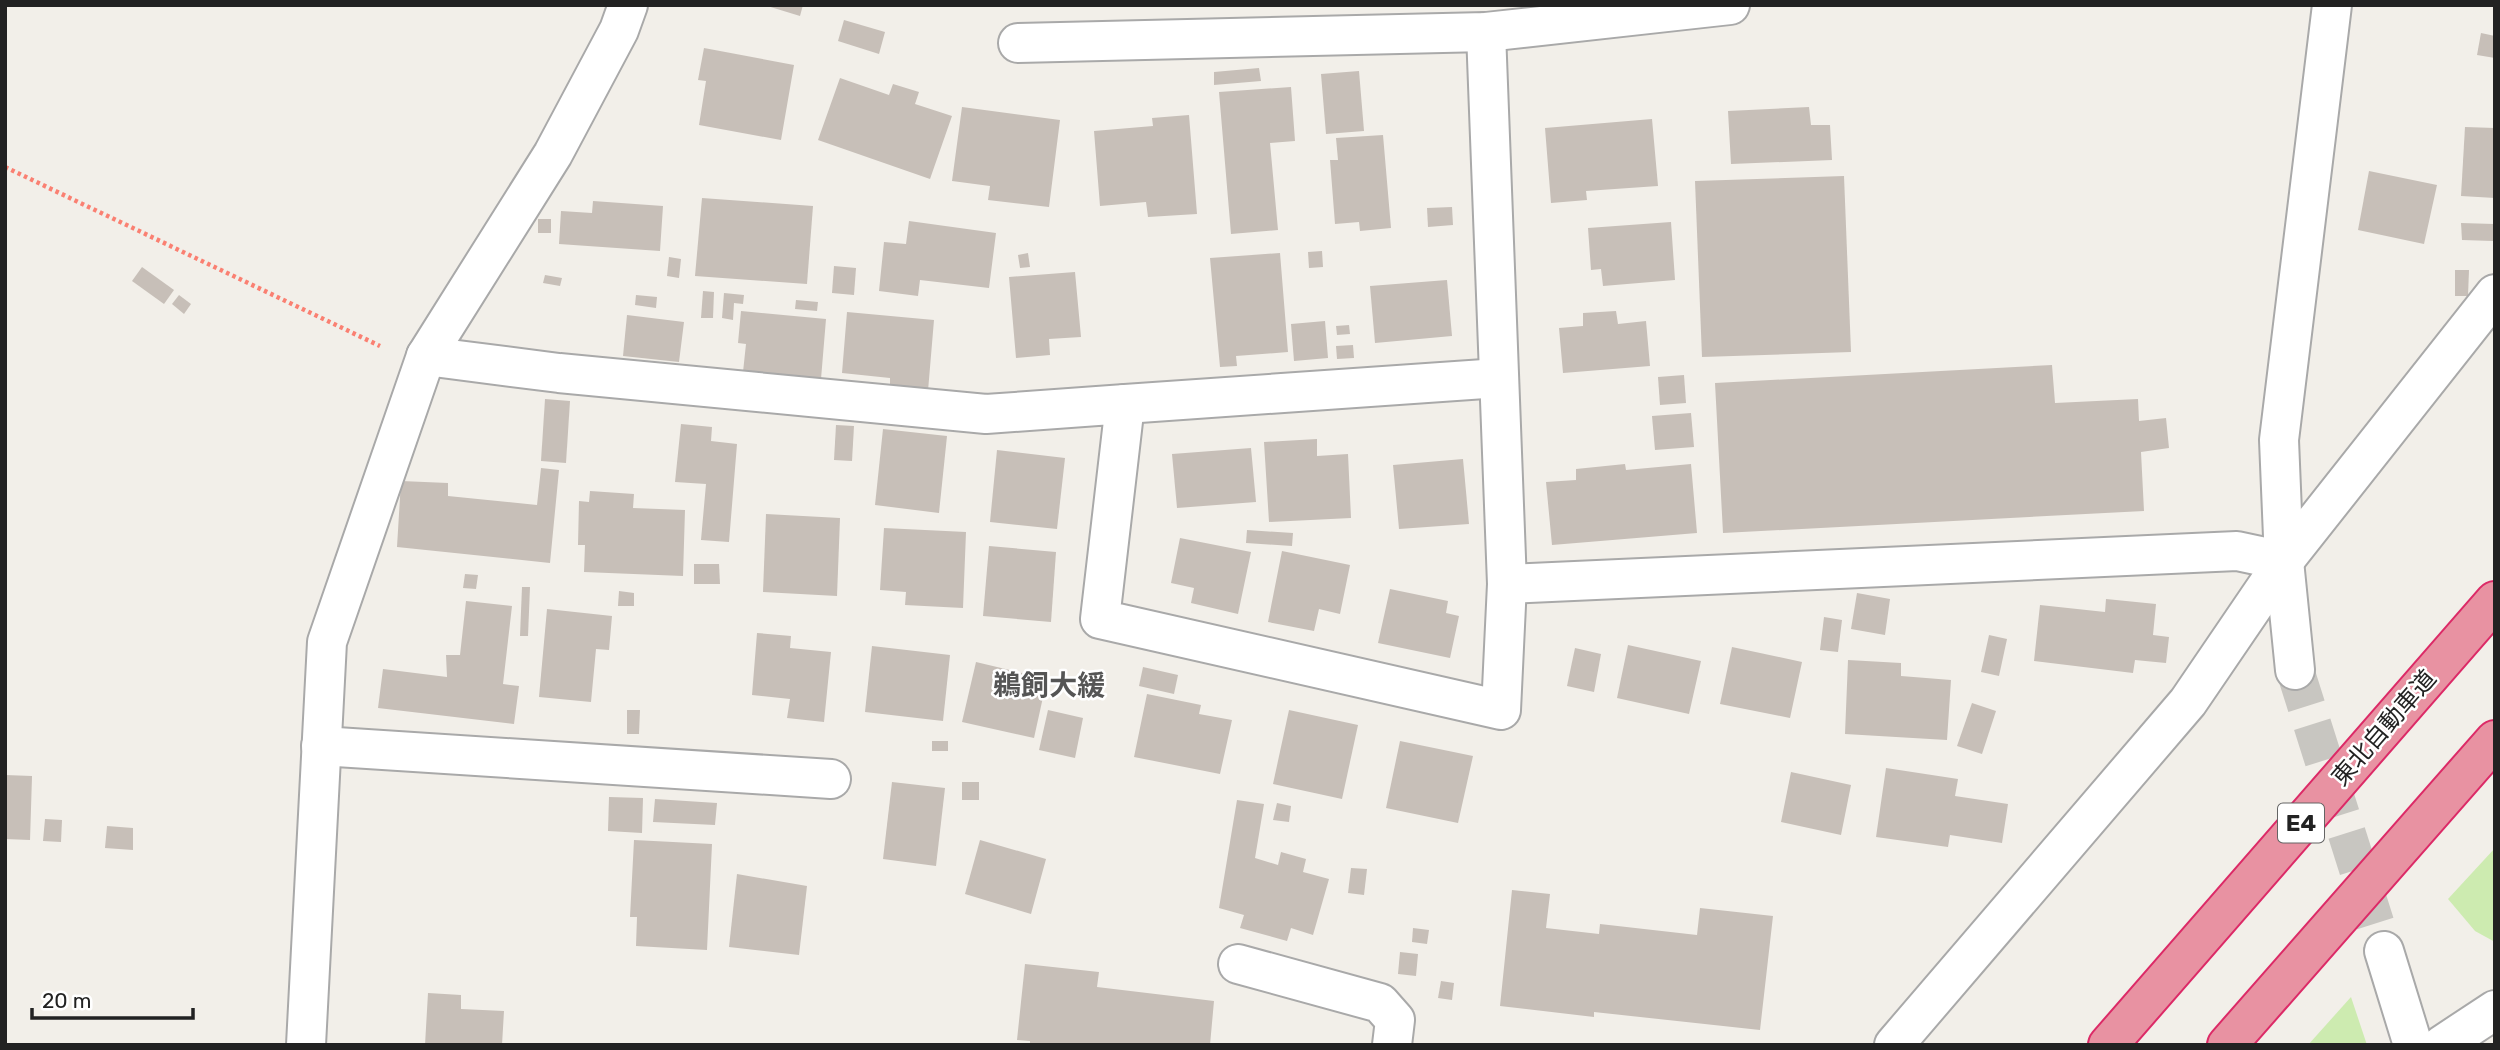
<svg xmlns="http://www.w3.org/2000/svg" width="2500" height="1050" font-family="Rubik,'Noto Sans JP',sans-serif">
	<rect width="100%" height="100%" fill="#f2efe9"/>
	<g fill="#cdebb0">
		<polygon points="2495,848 2495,942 2475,931 2448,899"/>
		<polygon points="2351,997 2367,1045 2308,1045"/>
	</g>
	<g fill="#c7bfb8">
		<polygon points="764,5 803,5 800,16"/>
		<polygon points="844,20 885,32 879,54 838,41"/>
		<polygon points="2481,33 2495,36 2495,58 2477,55"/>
		<polygon points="704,48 794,65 781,140 699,125 706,81 698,80"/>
		<polygon points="1259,68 1261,81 1214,85 1214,72"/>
		<polygon points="1359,71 1364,131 1326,134 1321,74"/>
		<polygon points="840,78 889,95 893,84 919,92 915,104 952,116 930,179 818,140"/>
		<polygon points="1291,87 1295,141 1270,143 1278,230 1231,234 1219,92"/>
		<polygon points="962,107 1060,120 1049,207 988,200 990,186 952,181"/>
		<polygon points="1809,107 1811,125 1830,125 1832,160 1731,164 1728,111"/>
		<polygon points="1189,115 1197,214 1148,217 1146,202 1100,206 1094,131 1153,126 1152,118"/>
		<polygon points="1652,119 1658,186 1586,191 1587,200 1551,203 1545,128"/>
		<polygon points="2465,127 2495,128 2495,198 2461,196"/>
		<polygon points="1383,135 1391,228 1360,231 1359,222 1335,224 1330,160 1338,160 1336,138"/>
		<polygon points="2369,171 2437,185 2424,244 2358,230"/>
		<polygon points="1844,176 1851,352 1702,357 1695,181"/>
		<polygon points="702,198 813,206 807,284 695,276"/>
		<polygon points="593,201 663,206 660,251 559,244 561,211 592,213"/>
		<polygon points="1452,207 1453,225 1428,227 1427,208"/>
		<rect x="538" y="219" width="13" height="14"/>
		<polygon points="909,221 996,233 989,288 920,280 918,296 879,291 884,242 906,244"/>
		<polygon points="1671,222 1675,280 1603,286 1601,269 1591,270 1588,228"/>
		<polygon points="2461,223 2494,224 2493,241 2462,240"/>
		<polygon points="1322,251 1323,267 1309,268 1308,252"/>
		<polygon points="1028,253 1030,267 1020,268 1018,255"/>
		<polygon points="1280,253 1288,352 1236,356 1237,366 1220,367 1210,258"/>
		<polygon points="669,257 681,259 679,278 667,276"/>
		<polygon points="834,266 856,268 854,295 832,293"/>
		<polygon points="142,267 174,290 164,304 132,281"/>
		<polygon points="2455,270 2469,270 2468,296 2455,296"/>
		<polygon points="1075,272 1081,337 1049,339 1050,355 1016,358 1009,277"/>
		<polygon points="545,275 562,278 560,286 543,283"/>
		<polygon points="1447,280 1452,336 1375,343 1370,286"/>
		<polygon points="703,291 714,292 713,318 701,318"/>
		<polygon points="724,293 744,295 743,304 734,303 733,320 722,318"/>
		<polygon points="179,295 191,304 184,314 172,304"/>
		<polygon points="636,295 657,297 656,308 635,305"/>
		<polygon points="796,300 818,302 817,311 795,309"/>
		<polygon points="741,311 826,319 821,379 743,372 746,344 738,343"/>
		<polygon points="1616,311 1618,324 1646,321 1650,366 1563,373 1559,328 1583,326 1583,313"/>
		<polygon points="847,312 934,320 928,391 890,388 890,378 842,373"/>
		<polygon points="627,315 684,322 679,362 623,356"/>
		<polygon points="1325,321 1328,358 1294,361 1291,324"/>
		<polygon points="1349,325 1350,334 1337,335 1336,326"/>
		<polygon points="1353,345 1354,358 1337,359 1336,346"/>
		<polygon points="2052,365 2055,403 2138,399 2139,421 2166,418 2169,448 2141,452 2144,511 1723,533 1715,383"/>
		<polygon points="1684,375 1686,403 1660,405 1658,377"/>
		<polygon points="545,399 570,401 566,463 541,461"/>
		<polygon points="1691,413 1694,447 1655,450 1652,416"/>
		<polygon points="681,424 712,427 711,441 737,444 729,542 701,540 706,484 675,482"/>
		<polygon points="836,425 854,426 852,461 834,460"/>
		<polygon points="883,429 947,436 939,513 875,505"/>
		<polygon points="1317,439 1317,456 1348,454 1351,518 1269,522 1264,442"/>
		<polygon points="1251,448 1256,502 1177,508 1172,454"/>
		<polygon points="997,450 1065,458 1057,529 990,522"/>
		<polygon points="1463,459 1469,524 1399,529 1393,465"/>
		<polygon points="1625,464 1626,470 1691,464 1697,533 1552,545 1546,482 1576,480 1576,469"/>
		<polygon points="541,468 559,470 550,563 397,547 401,481 448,483 448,496 537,505"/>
		<polygon points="590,491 634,494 633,508 685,510 683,576 584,572 585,545 578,545 579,501 589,502"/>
		<polygon points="766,514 840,518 837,596 763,592"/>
		<polygon points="884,528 966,532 963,608 905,605 906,592 880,590"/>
		<polygon points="1247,530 1293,533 1292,546 1246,543"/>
		<polygon points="1180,538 1251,552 1238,614 1191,603 1194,588 1171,583"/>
		<polygon points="989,546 1056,552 1051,622 983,616"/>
		<polygon points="1282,551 1350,565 1340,614 1319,609 1314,631 1268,622"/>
		<polygon points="694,564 719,564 720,584 694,584"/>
		<polygon points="465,574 478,575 476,589 463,588"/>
		<polygon points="522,587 530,587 528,636 520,636"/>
		<polygon points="1390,589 1448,601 1446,613 1459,616 1450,658 1378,643"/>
		<polygon points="619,591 634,593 634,606 618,606"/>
		<polygon points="1857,593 1890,599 1885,635 1851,629"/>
		<polygon points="2106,599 2156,604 2153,635 2169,637 2166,663 2135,660 2133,673 2034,661 2040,605 2105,612"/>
		<polygon points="466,601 512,606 503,684 519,686 514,724 378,708 383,669 447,677 446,655 460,655"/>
		<polygon points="547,609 612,616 609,650 596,649 591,702 539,697"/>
		<polygon points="1824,617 1842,620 1838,652 1820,650"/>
		<polygon points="757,633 791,636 790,648 831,652 824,722 787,718 790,699 752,695"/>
		<polygon points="1989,635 2007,639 1999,676 1981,672"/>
		<polygon points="1628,645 1701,661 1689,714 1617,698"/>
		<polygon points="872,646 950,655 943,721 865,712"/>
		<polygon points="1732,647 1802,662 1790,718 1720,704"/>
		<polygon points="1575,648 1601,654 1594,692 1567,686"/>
		<polygon points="1848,660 1901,663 1901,676 1951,680 1947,740 1845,734"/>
		<polygon points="976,662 1047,679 1034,738 962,722"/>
		<polygon points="1143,667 1178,675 1174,694 1139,686"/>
		<polygon points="1147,694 1201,705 1199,714 1232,720 1220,774 1134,757"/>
		<polygon points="1972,703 1996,711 1982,754 1957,746"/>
		<polygon points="627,710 640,710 639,734 627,734"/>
		<polygon points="1048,710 1083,718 1075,758 1039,750"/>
		<polygon points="1289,710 1358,725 1342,799 1273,784"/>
		<rect x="932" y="741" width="16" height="10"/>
		<polygon points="1400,741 1473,756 1458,823 1386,808"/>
		<polygon points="1886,768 1958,779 1955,796 2008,804 2002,843 1950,835 1948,847 1876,837"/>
		<polygon points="1791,772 1851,785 1841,835 1781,822"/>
		<polygon points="5,775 32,776 30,840 5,839"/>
		<polygon points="892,782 945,788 936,866 883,859"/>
		<rect x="962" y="782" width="17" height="18"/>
		<polygon points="609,797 643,798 642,833 608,831"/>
		<polygon points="655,799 717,803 715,825 653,822"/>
		<polygon points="1237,800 1264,804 1255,858 1278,865 1281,852 1306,859 1303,872 1329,879 1313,935 1291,928 1287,941 1240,928 1244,915 1219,908"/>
		<polygon points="1277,803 1291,806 1289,822 1273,820"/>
		<polygon points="45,819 62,820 61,842 43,841"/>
		<polygon points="107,826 133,828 133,850 105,848"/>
		<polygon points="634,840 712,844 707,950 636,946 637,917 630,917"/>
		<polygon points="980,840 1046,859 1031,914 965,894"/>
		<polygon points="1351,868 1367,869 1364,895 1348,893"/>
		<polygon points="737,874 807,886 799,955 729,947"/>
		<polygon points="1512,890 1550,894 1546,928 1599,934 1600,924 1697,935 1700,908 1773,916 1760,1030 1594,1012 1594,1017 1500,1006"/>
		<polygon points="1413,928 1429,930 1427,944 1412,942"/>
		<polygon points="1400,952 1418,954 1416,976 1398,974"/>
		<polygon points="1025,964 1099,972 1097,987 1214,1001 1210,1045 1030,1045 1030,1041 1017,1040"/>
		<polygon points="1441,981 1454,983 1452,1000 1438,998"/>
		<polygon points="428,993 461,995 461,1009 504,1011 502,1045 425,1045"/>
	</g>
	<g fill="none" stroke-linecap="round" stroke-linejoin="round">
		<polyline stroke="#c8c6c1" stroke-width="38" stroke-dasharray="38 19" stroke-linecap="butt" points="2295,670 2384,951"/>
		<defs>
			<g id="minor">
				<polyline points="1018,43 1486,32 1730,5"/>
				<polyline points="426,356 559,373 986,414 1125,404 1100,619 1501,710 1507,584 1486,32"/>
				<polyline points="1125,404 1499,378"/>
				<polyline points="1507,584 2237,551 2284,561"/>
				<polyline points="321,746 831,779"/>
				<polyline points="1238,964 1380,1003 1395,1020 1392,1045"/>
				<polyline points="306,1045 327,642 426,356 553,154 619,30 628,5"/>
				<polyline points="1894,1045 2188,702 2284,561 2495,294"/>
				<polyline points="2442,1045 2495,1010"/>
			</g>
			<g id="tertiary">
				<polyline points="2295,670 2284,561 2279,440 2332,5"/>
				<polyline points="2384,951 2413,1045"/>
			</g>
			<g id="motorway">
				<polyline points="2108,1045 2495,601"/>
				<polyline points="2227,1045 2495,740"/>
			</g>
		</defs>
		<use href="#minor" stroke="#a9a9a9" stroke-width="42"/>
		<use href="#tertiary" stroke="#a9a9a9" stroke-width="42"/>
		<use href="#motorway" stroke="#dc2a67" stroke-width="42"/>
		<polyline stroke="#fa8072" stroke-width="4.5" stroke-dasharray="3.5 3.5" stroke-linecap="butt" points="5,167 380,346"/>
		<use href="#minor" stroke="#fff" stroke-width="38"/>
		<use href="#tertiary" stroke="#fff" stroke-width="38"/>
		<use href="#motorway" stroke="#e892a2" stroke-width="38"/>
	</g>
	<g text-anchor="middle" stroke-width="5" stroke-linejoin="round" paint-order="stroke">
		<rect fill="#fff" stroke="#646464" stroke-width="2" x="2278" y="803.5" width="46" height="39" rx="5"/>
		<g font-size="23" font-weight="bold" fill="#222">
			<text x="2301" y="831">E4</text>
		</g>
		<g font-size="24" fill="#222" stroke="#fff">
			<text transform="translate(2384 728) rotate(-49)" y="8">東北自動車道</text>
		</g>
		<g font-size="28" font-weight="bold" fill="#555" stroke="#fff">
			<text x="1049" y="695">鵜飼大緩</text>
		</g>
	</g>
	<rect width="2500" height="1050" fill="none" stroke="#222222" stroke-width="14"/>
	<path d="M32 1008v10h161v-10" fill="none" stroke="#222222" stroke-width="3.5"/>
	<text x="42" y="1008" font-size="21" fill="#222222" stroke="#ffffff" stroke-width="5" paint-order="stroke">20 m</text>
</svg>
